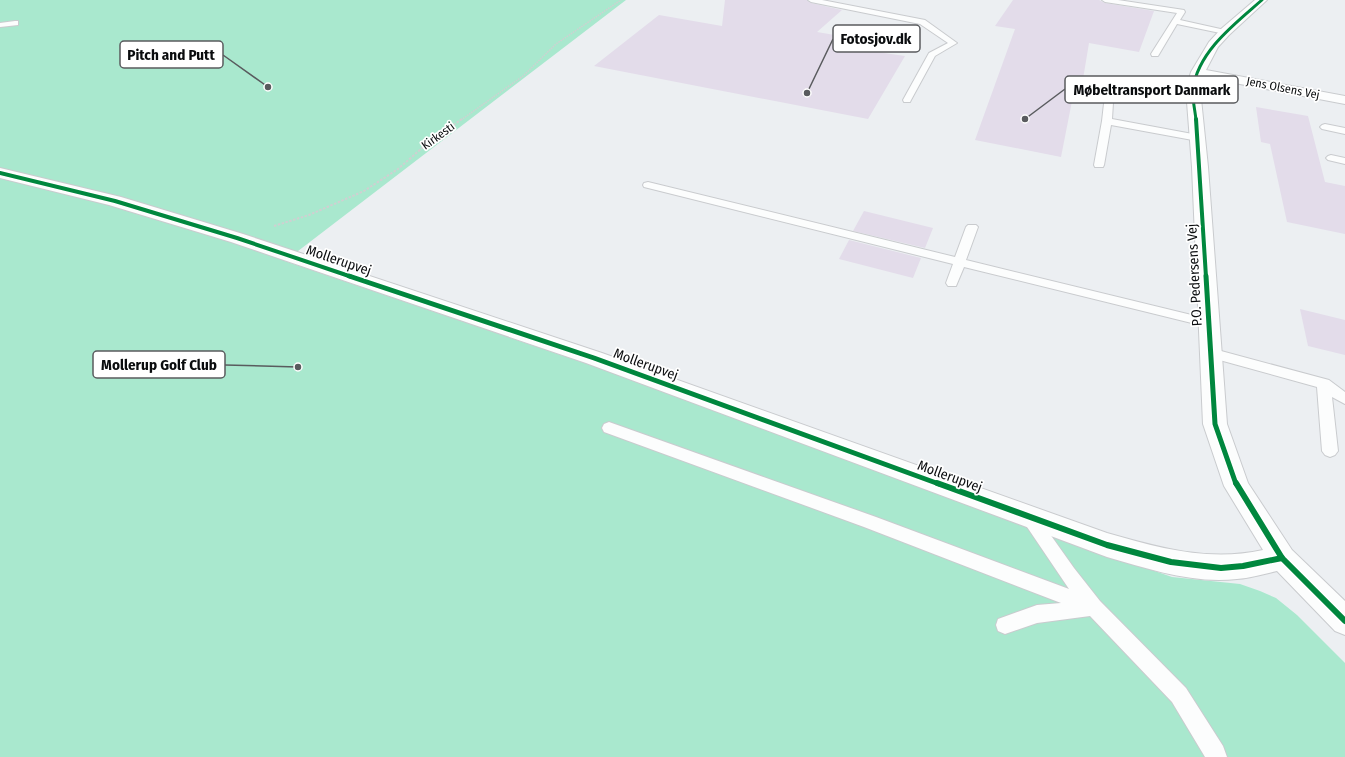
<svg xmlns="http://www.w3.org/2000/svg" width="1345" height="757" font-family="'Fira Sans Condensed',sans-serif">
	<rect width="100%" height="100%" fill="#eceff2"/>
	<polygon fill="#a9e8ce" points="0,0 626,0 285,261 664,390 1010,521 1172,577 1240,584 1260,591 1276,598 1297,615 1345,663 1345,757 0,757"/>
	<g fill="#e3dcea">
		<polygon points="725,0 807,0 811,3 842,10 817,32 882,43 877,52 905,56 868,119 594,66 659,15 722,26"/>
		<polygon points="1013,0 1099,0 1105,3 1154,11 1139,52 1089,43 1080,97 1073,96 1061,157 975,140 1015,29 995,26"/>
		<polygon points="1256,107 1308,116 1325,182 1345,186 1345,234 1287,222 1270,144 1261,142"/>
		<polygon points="864,211 933,228 925,248 853,231"/>
		<polygon points="849,240 921,258 913,278 839,259"/>
		<polygon points="1300,309 1345,320 1345,355 1308,346"/>
	</g>
	<g fill="none" stroke-linecap="round" stroke-linejoin="round">
		<defs>
			<g id="service">
				<polygon points="808,0 822,0 925,20 957,43 935,56 911,100 910,102 904,102 903,100 929,53 948,43 920,24 811,2"/>
				<polygon points="1102,0 1118,0 1184,10 1185,12 1180,20 1225,30 1229,32 1225,34 1177,24 1158,56 1152,56 1151,54 1177,13 1105,2"/>
				<polygon points="15,21 18,21 18,25 0,27 0,23"/>
				<polygon points="1110,83 1114,86 1112,119 1198,135 1203,138 1198,141 1111,125 1104,165 1103,167 1095,167 1094,165 1102,121 1106,86"/>
				<polygon points="1325,124 1345,128 1345,134 1322,129 1320,127 1322,125"/>
				<polygon points="1331,155 1345,158 1345,164 1328,160 1326,158 1328,156"/>
				<polygon points="648,182 955,257 966,227 968,225 976,225 978,227 966,260 1208,319 1213,320 1214,323 1213,326 1208,327 964,267 956,286 948,286 946,283 953,264 644,187 643,185 644,183"/>
				<polygon points="1210,348 1329,380 1345,392 1345,404 1332,397 1338,451 1335,455 1330,457 1325,455 1322,451 1317,387 1205,356 1203,353 1205,350"/>
				<polygon points="609,422 876,517 1069,589 1021,518 1023,513 1029,511 1035,513 1074,568 1100,601 1186,688 1223,746 1227,757 1205,757 1172,702 1090,616 1037,623 1005,634 998,631 996,625 998,619 1037,605 1061,603 864,527 604,432 602,428 604,424"/>
			</g>
			<path id="minor" d="M1255,0H1267L1229,35L1218,47L1206,70L1345,96V104L1203,77L1200,89L1208,167L1227,424L1248,483L1292,550L1345,601V635L1335,631L1277,571C1264,574 1251,578 1237,579C1193,584 1149,569 1107,557L586,363L231,242L109,205L0,178V168L121,197L243,234L602,353L1107,533C1159,548 1209,562 1263,550L1224,486L1203,424L1192,167L1186,89L1191,72L1209,42L1221,29Z"/>
		</defs>
		<use href="#service" stroke="#c9cbce" stroke-width="2"/>
		<use href="#minor" stroke="#c9cbce" stroke-width="2"/>
		<polyline stroke="#cfd0d1" stroke-width="1.5" stroke-dasharray="1.5 1" stroke-linecap="butt" points="461,120 523,76 556,44 621,0"/>
		<polyline stroke="#cfd0d1" stroke-width="2" stroke-dasharray="2.5 1.5" stroke-linecap="butt" points="274,226 309,215 364,191 398,169 429,142 462,119"/>
		<use href="#service" fill="#fcfdfd" fill-rule="evenodd"/>
		<use href="#minor" fill="#fcfdfd" fill-rule="evenodd"/>
		<defs>
			<path id="cycleway-far3" d="M1196,120C1195,110 1192,98 1193,89C1198,51 1236,23 1262,0"/>
			<g id="cycleway-far2">
				<polyline points="1196,119 1206,277"/>
				<polyline points="0,173 115,201 237,238 352,277"/>
			</g>
			<g id="cycleway-far1">
				<polyline points="349,276 594,358 939,484"/>
				<polyline points="1206,276 1215,424 1236,484"/>
			</g>
			<g id="cycleway">
				<polyline points="937,483 1107,545 1171,562 1221,568 1243,566 1282,558"/>
				<polyline points="1236,483 1282,558 1345,621"/>
			</g>
		</defs>
		<use href="#cycleway-far3" stroke="#fff" stroke-width="4.5"/>
		<use href="#cycleway-far2" stroke="#fff" stroke-width="6"/>
		<use href="#cycleway-far1" stroke="#fff" stroke-width="8"/>
		<use href="#cycleway" stroke="#fff" stroke-width="9"/>
		<use href="#cycleway-far3" stroke="#00873e" stroke-width="3"/>
		<use href="#cycleway-far2" stroke="#00873e" stroke-width="4"/>
		<use href="#cycleway-far1" stroke="#00873e" stroke-width="5"/>
		<use href="#cycleway" stroke="#00873e" stroke-width="6"/>
	</g>
	<g text-anchor="middle" stroke-width="3.5" stroke-linejoin="round" paint-order="stroke">
		<g font-size="12" fill="#0a0c0e" stroke="#fff">
			<text transform="translate(1283 88) rotate(11)" y="4">Jens Olsens Vej</text>
			<text transform="translate(438 136) rotate(-36)" y="4">Kirkesti</text>
		</g>
		<g font-size="14" fill="#0a0c0e" stroke="#fff">
			<text transform="translate(339 260) rotate(19)" y="5">Mollerupvej</text>
			<text transform="translate(1194 275) rotate(-93)" y="5">P.O. Pedersens Vej</text>
			<text transform="translate(646 364) rotate(20)" y="5">Mollerupvej</text>
			<text transform="translate(950 476) rotate(20)" y="5">Mollerupvej</text>
		</g>
	</g>
	<path fill="none" stroke="#595b5e" stroke-width="1.5" d="M807 93L833 39M268 87L223 55M1025 119L1065 89M298 367L225 365"/>
	<g fill="#595b5e" stroke="#fff" stroke-width="1.5">
		<circle cx="807" cy="93" r="4"/>
		<circle cx="268" cy="87" r="4"/>
		<circle cx="1025" cy="119" r="4"/>
		<circle cx="298" cy="367" r="4"/>
	</g>
	<g fill="#fff" stroke="#595b5e" stroke-width="1.5">
		<rect x="833" y="25" width="87" height="27" rx="4"/>
		<rect x="120" y="41" width="103" height="27" rx="4"/>
		<rect x="1065" y="76" width="173" height="27" rx="4"/>
		<rect x="93" y="351" width="132" height="27" rx="4"/>
	</g>
	<g font-size="15" text-anchor="middle" font-weight="bold" fill="#0a0c0e">
		<text x="876" y="44">Fotosjov.dk</text>
		<text x="171" y="60">Pitch and Putt</text>
		<text x="1152" y="95">Møbeltransport Danmark</text>
		<text x="159" y="370">Mollerup Golf Club</text>
	</g>
</svg>
